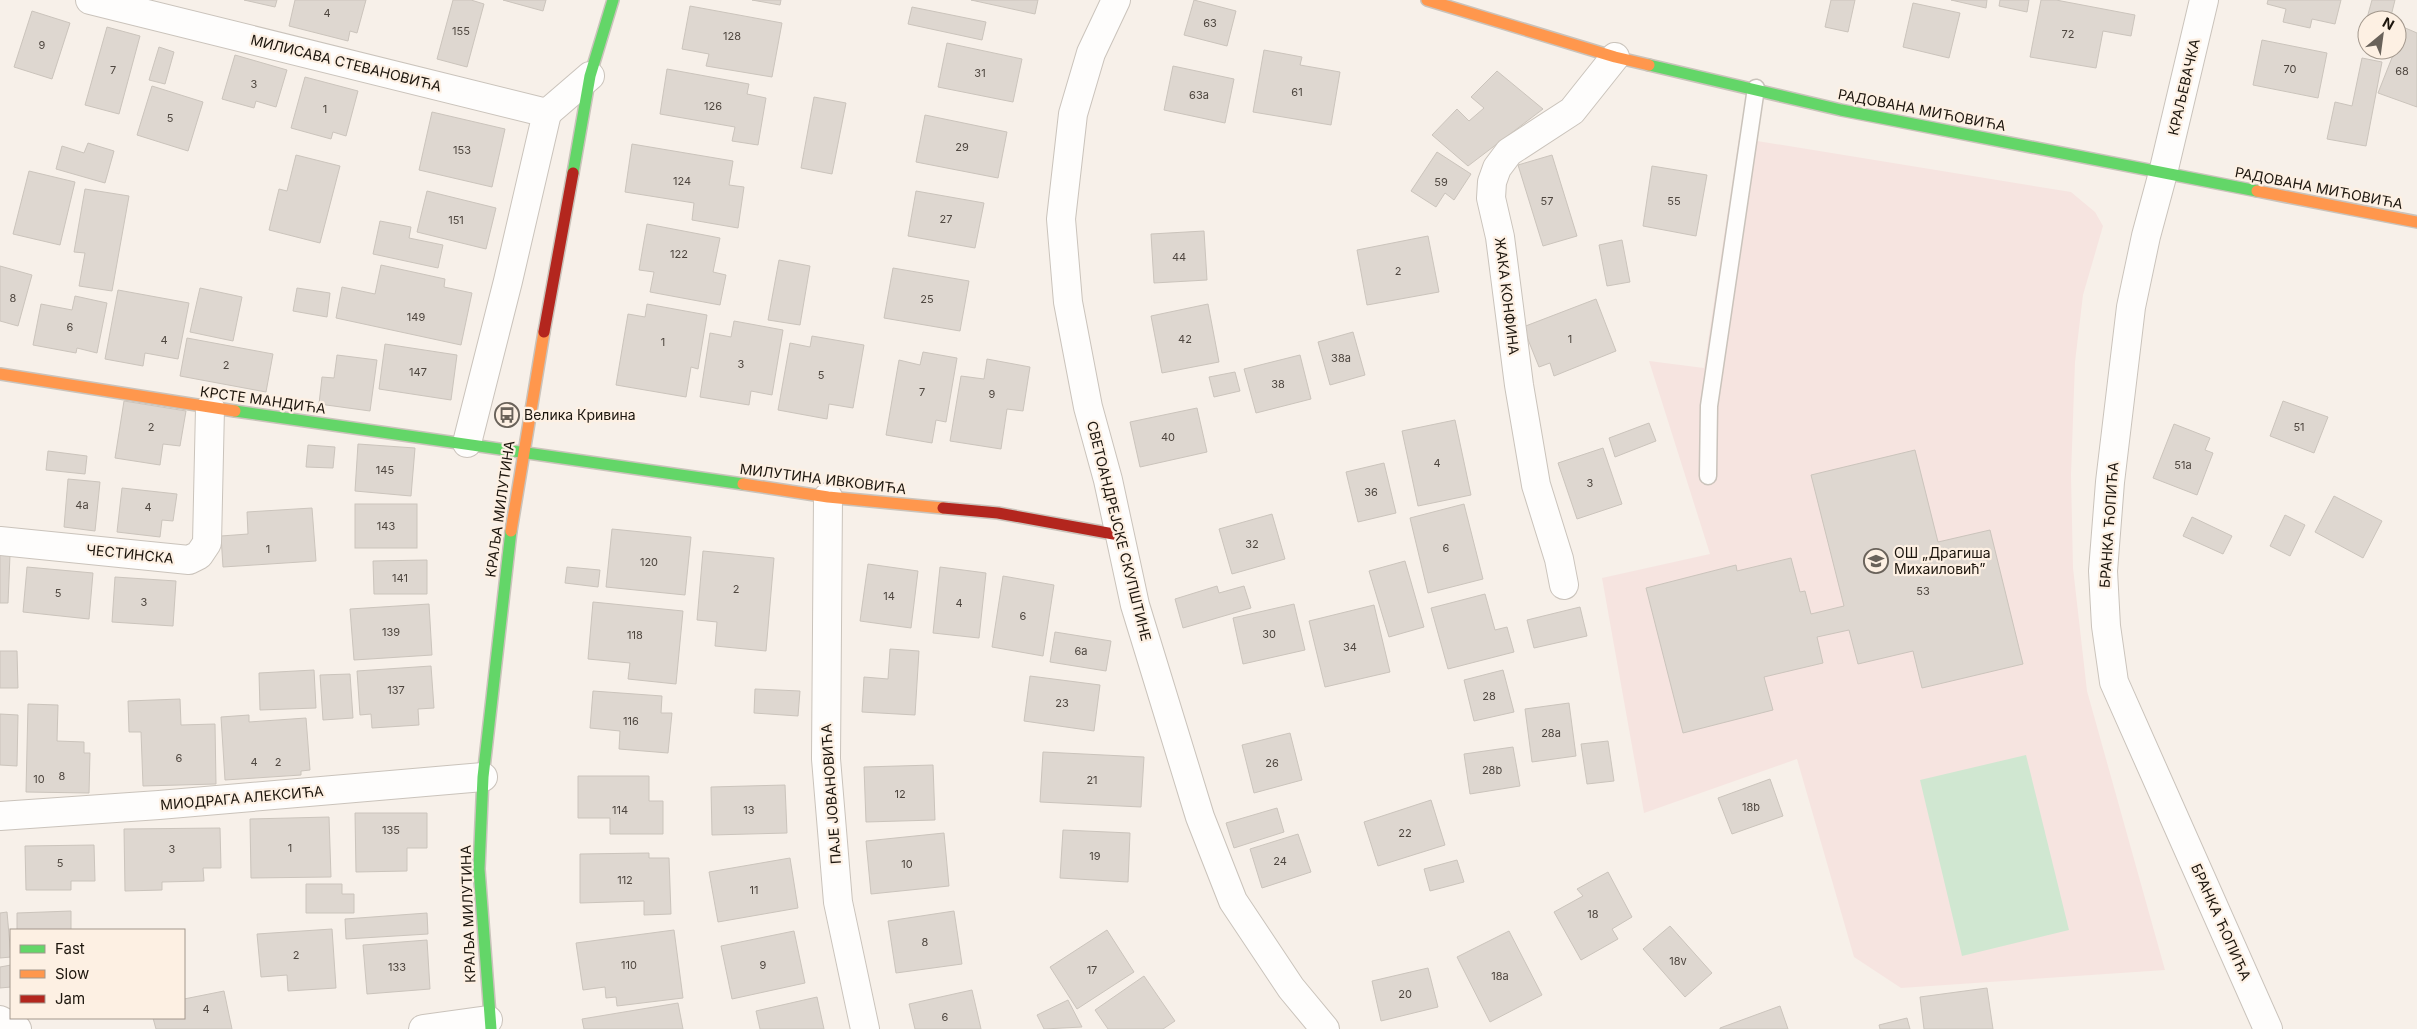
<svg xmlns="http://www.w3.org/2000/svg" width="2417" height="1029" font-family="Inter,sans-serif">
	<rect width="100%" height="100%" fill="#f7f0e9"/>
	<polygon fill="#f6e4e0" points="1739,138 2071,192 2095,212 2103,226 2083,295 2075,362 2071,475 2073,568 2087,691 2165,970 1901,988 1854,957 1797,759 1644,813 1602,578 1710,554 1649,361 1704,368"/>
	<polygon fill="#d0e7d1" points="2026,755 2069,930 1962,956 1920,780"/>
	<g fill="#ded7d0" stroke="#cbc4bc">
		<polygon points="244,0 277,0 275,7"/>
		<polygon points="295,0 366,0 357,33 350,31 348,41 289,26"/>
		<polygon points="453,0 471,0 484,4 467,67 437,59"/>
		<polygon points="503,0 546,0 543,11"/>
		<polygon points="752,0 781,0 780,5"/>
		<polygon points="971,0 1038,0 1035,14"/>
		<polygon points="1194,0 1236,11 1227,46 1184,35"/>
		<polygon points="1831,0 1855,0 1848,32 1825,27"/>
		<polygon points="1951,0 1987,0 1986,8"/>
		<polygon points="2000,0 2029,0 2027,12 1999,6"/>
		<polygon points="2041,0 2056,0 2135,15 2131,36 2103,31 2096,68 2030,57"/>
		<polygon points="2268,0 2341,0 2335,24 2312,19 2310,28 2283,22 2286,9 2267,4"/>
		<polygon points="2372,0 2395,0 2390,20 2367,18"/>
		<polygon points="1913,3 1960,13 1949,58 1903,47"/>
		<polygon points="690,6 782,23 772,77 706,66 709,54 682,49"/>
		<polygon points="912,7 986,22 982,40 908,24"/>
		<polygon points="32,11 70,23 52,79 14,67"/>
		<polygon points="107,27 140,36 119,114 85,105"/>
		<polygon points="2403,27 2417,33 2417,107 2378,93 2395,50 2397,50"/>
		<polygon points="2262,40 2327,53 2318,98 2253,85"/>
		<polygon points="947,43 1022,59 1013,102 938,87"/>
		<polygon points="159,47 174,52 165,84 149,80"/>
		<polygon points="1264,50 1302,57 1300,65 1340,72 1331,125 1253,112"/>
		<polygon points="235,55 287,70 276,107 256,101 254,108 222,99"/>
		<polygon points="2362,58 2382,62 2366,146 2327,139 2335,102 2352,106"/>
		<polygon points="1173,66 1234,79 1225,123 1164,110"/>
		<polygon points="667,69 749,84 747,94 766,98 758,145 732,141 735,127 660,114"/>
		<polygon points="1497,71 1543,109 1468,166 1432,135 1457,109 1469,121 1484,108 1471,97"/>
		<polygon points="305,77 358,91 346,136 333,132 331,139 291,128"/>
		<polygon points="152,86 203,102 188,151 137,135"/>
		<polygon points="814,97 846,103 832,174 801,168"/>
		<polygon points="432,112 505,129 492,187 419,170"/>
		<polygon points="925,115 1007,132 998,178 916,162"/>
		<polygon points="88,143 114,151 105,183 56,169 62,146 84,153"/>
		<polygon points="632,144 733,161 729,185 744,187 738,228 692,220 694,203 625,192"/>
		<polygon points="1437,152 1471,174 1454,200 1445,193 1436,207 1411,191"/>
		<polygon points="296,155 340,166 320,243 269,230 279,189 287,191"/>
		<polygon points="1552,155 1577,236 1543,246 1518,165"/>
		<polygon points="1652,166 1707,175 1696,236 1643,226"/>
		<polygon points="29,171 75,182 60,245 13,234"/>
		<polygon points="85,189 129,196 112,291 79,286 85,253 74,252"/>
		<polygon points="427,191 496,208 486,249 417,232"/>
		<polygon points="916,191 984,203 975,248 908,236"/>
		<polygon points="380,221 411,227 409,238 443,245 438,268 373,254"/>
		<polygon points="647,224 720,238 713,272 726,275 720,305 650,292 654,272 639,270"/>
		<polygon points="1204,231 1207,280 1154,283 1151,234"/>
		<polygon points="1428,236 1439,292 1367,305 1357,250"/>
		<polygon points="1622,240 1630,282 1607,286 1599,245"/>
		<polygon points="779,260 810,266 800,325 768,320"/>
		<polygon points="381,265 445,279 444,287 472,293 461,345 336,318 342,287 375,294"/>
		<polygon points="0,266 32,275 18,326 0,321"/>
		<polygon points="893,268 969,281 960,331 884,318"/>
		<polygon points="200,288 242,297 233,341 190,332"/>
		<polygon points="297,288 330,293 327,317 293,311"/>
		<polygon points="118,290 189,303 178,359 145,353 143,366 105,359"/>
		<polygon points="75,296 107,303 97,353 77,348 76,353 33,345 41,304 72,310"/>
		<polygon points="1596,299 1616,351 1554,376 1550,363 1539,367 1523,327"/>
		<polygon points="647,304 707,315 698,369 691,367 686,397 616,385 628,314 645,317"/>
		<polygon points="1208,304 1219,362 1162,373 1151,316"/>
		<polygon points="734,321 783,330 772,395 751,391 749,405 700,397 710,333 731,337"/>
		<polygon points="1353,332 1365,375 1330,385 1318,342"/>
		<polygon points="812,336 864,345 853,408 829,404 827,419 778,410 790,343 810,347"/>
		<polygon points="187,338 273,354 266,392 180,376"/>
		<polygon points="385,344 457,355 451,400 379,389"/>
		<polygon points="923,352 957,358 946,422 936,420 932,443 886,435 899,360 920,365"/>
		<polygon points="337,355 377,360 370,411 319,404 322,377 334,378"/>
		<polygon points="1300,355 1311,399 1256,413 1244,369"/>
		<polygon points="987,359 1030,367 1023,411 1007,409 1001,449 950,441 961,376 984,379"/>
		<polygon points="1235,372 1240,391 1214,397 1209,377"/>
		<polygon points="124,401 186,411 180,446 163,444 160,465 115,458"/>
		<polygon points="2283,401 2328,417 2314,453 2270,436"/>
		<polygon points="1197,408 1207,452 1140,467 1130,422"/>
		<polygon points="1455,420 1471,495 1418,506 1402,431"/>
		<polygon points="1649,423 1656,441 1615,457 1609,438"/>
		<polygon points="2174,424 2210,438 2205,450 2213,453 2197,495 2153,478"/>
		<polygon points="358,444 415,448 411,496 355,491"/>
		<polygon points="308,445 335,447 333,468 306,467"/>
		<polygon points="1603,448 1622,504 1577,519 1558,463"/>
		<polygon points="1915,450 1938,542 1990,530 2023,664 1922,688 1913,651 1858,664 1849,630 1817,637 1823,663 1764,677 1773,710 1683,733 1646,588 1736,565 1737,571 1791,558 1800,592 1805,591 1811,614 1844,606 1811,475"/>
		<polygon points="48,451 87,456 85,474 46,470"/>
		<polygon points="1384,463 1396,513 1358,522 1346,472"/>
		<polygon points="68,479 100,482 95,531 64,527"/>
		<polygon points="122,488 177,494 173,521 162,520 160,537 117,532"/>
		<polygon points="2334,496 2382,521 2363,558 2315,532"/>
		<rect x="355" y="504" width="62" height="44"/>
		<polygon points="1464,504 1483,579 1428,593 1410,518"/>
		<polygon points="312,508 316,561 223,567 221,536 248,534 247,512"/>
		<polygon points="1272,514 1285,559 1232,574 1219,529"/>
		<polygon points="2285,515 2305,525 2290,556 2270,546"/>
		<polygon points="2192,517 2232,536 2223,554 2183,536"/>
		<polygon points="612,529 691,537 685,595 606,587"/>
		<polygon points="703,551 774,558 766,651 715,646 717,622 697,620"/>
		<polygon points="0,555 10,555 8,603 0,603"/>
		<polygon points="427,560 427,594 374,594 373,561"/>
		<polygon points="1405,561 1424,627 1389,637 1369,571"/>
		<polygon points="868,564 918,571 911,628 860,621"/>
		<polygon points="27,567 93,573 89,619 23,612"/>
		<polygon points="567,567 600,570 598,587 565,583"/>
		<polygon points="940,567 986,573 979,638 933,633"/>
		<polygon points="1003,576 1054,585 1043,656 992,647"/>
		<polygon points="115,577 176,581 173,626 112,622"/>
		<polygon points="1217,586 1219,593 1244,586 1251,608 1183,628 1175,599"/>
		<polygon points="1485,594 1495,630 1507,627 1514,652 1448,669 1431,608"/>
		<polygon points="593,602 683,611 676,684 628,679 630,663 588,659"/>
		<polygon points="429,604 432,655 354,660 350,609"/>
		<polygon points="1294,604 1305,650 1243,664 1233,618"/>
		<polygon points="1374,605 1390,672 1325,687 1309,621"/>
		<polygon points="1580,607 1587,636 1534,648 1527,620"/>
		<polygon points="1055,632 1111,641 1106,671 1050,662"/>
		<polygon points="890,649 919,651 915,715 862,712 864,677 888,679"/>
		<polygon points="0,651 17,651 18,688 0,688"/>
		<polygon points="431,666 434,708 418,709 419,725 372,728 371,714 360,715 357,671"/>
		<polygon points="314,670 316,708 260,710 259,673"/>
		<polygon points="1503,670 1514,712 1474,721 1464,680"/>
		<polygon points="350,674 353,718 323,720 320,675"/>
		<polygon points="1030,676 1100,685 1094,731 1024,721"/>
		<polygon points="755,689 800,691 798,716 754,713"/>
		<polygon points="593,691 662,696 661,713 672,713 668,753 619,749 620,731 590,728"/>
		<polygon points="180,699 181,725 215,724 216,784 143,786 141,732 129,732 128,701"/>
		<polygon points="1569,703 1576,756 1532,762 1525,709"/>
		<polygon points="28,704 58,705 57,741 84,742 84,753 90,753 89,793 26,792"/>
		<polygon points="0,714 18,715 17,766 0,765"/>
		<polygon points="249,715 249,722 306,718 310,770 301,771 301,775 225,780 221,717"/>
		<polygon points="1290,733 1302,780 1254,793 1242,745"/>
		<polygon points="1608,741 1614,781 1587,784 1581,744"/>
		<polygon points="1513,747 1520,786 1470,794 1464,754"/>
		<polygon points="1043,752 1144,757 1141,807 1040,802"/>
		<polygon points="933,765 935,820 866,822 864,767"/>
		<polygon points="578,776 649,776 649,801 663,801 663,834 610,834 610,818 578,818"/>
		<polygon points="1770,779 1783,816 1732,834 1718,798"/>
		<polygon points="785,785 787,833 712,835 711,787"/>
		<polygon points="1431,800 1445,845 1378,866 1364,822"/>
		<polygon points="1277,808 1284,832 1234,848 1226,823"/>
		<polygon points="355,813 427,813 427,848 407,848 407,871 356,872"/>
		<polygon points="329,817 331,877 251,878 250,819"/>
		<polygon points="220,828 221,868 203,868 204,881 162,882 162,890 125,891 124,829"/>
		<polygon points="1063,830 1130,833 1128,882 1060,878"/>
		<polygon points="944,833 949,886 871,894 866,841"/>
		<polygon points="1298,834 1311,872 1262,888 1250,849"/>
		<polygon points="94,845 95,881 71,881 71,890 26,890 25,846"/>
		<polygon points="649,853 649,858 669,858 671,914 644,915 644,901 580,903 580,854"/>
		<polygon points="790,858 798,908 718,922 709,872"/>
		<polygon points="1457,860 1464,882 1430,891 1424,869"/>
		<polygon points="1608,872 1632,917 1612,929 1618,939 1581,960 1554,912 1583,896 1577,889"/>
		<polygon points="306,884 342,884 342,894 354,894 354,913 306,913"/>
		<polygon points="71,911 71,930 17,930 17,913"/>
		<polygon points="954,911 962,964 896,973 888,921"/>
		<polygon points="7,912 11,957 0,958 0,913"/>
		<polygon points="427,913 428,934 346,939 345,919"/>
		<polygon points="1670,926 1712,973 1685,997 1643,949"/>
		<polygon points="332,929 336,988 288,991 287,975 261,977 257,934"/>
		<polygon points="674,930 683,998 617,1006 616,997 606,998 605,987 583,990 576,943"/>
		<polygon points="1107,930 1134,972 1077,1009 1050,967"/>
		<polygon points="794,931 805,983 732,999 721,946"/>
		<polygon points="1509,931 1542,995 1490,1022 1457,957"/>
		<polygon points="427,940 430,989 367,994 363,945"/>
		<polygon points="11,965 11,987 0,988 0,967"/>
		<polygon points="1428,968 1438,1007 1381,1021 1372,981"/>
		<polygon points="1144,976 1175,1021 1163,1029 1108,1029 1095,1010"/>
		<polygon points="1987,988 1993,1029 1924,1029 1920,997"/>
		<polygon points="972,990 981,1029 915,1029 909,1004"/>
		<polygon points="224,991 232,1029 156,1029 153,1018 184,1018 184,999"/>
		<polygon points="817,997 824,1029 760,1029 756,1011"/>
		<polygon points="1068,1000 1082,1027 1044,1029 1037,1015"/>
		<polygon points="678,1003 683,1029 584,1029 582,1019"/>
		<polygon points="1780,1006 1788,1029 1720,1029 1720,1028"/>
		<polygon points="1907,1018 1910,1029 1880,1029 1879,1025"/>
	</g>
	<g fill="none" stroke-linecap="round" stroke-linejoin="round">
		<defs>
			<polyline id="lane" points="1708,476 1709,406 1756,88"/>
			<g id="street">
				<polyline points="90,0 547,113 590,76"/>
				<polyline points="1116,0 1091,53 1073,114 1061,219 1068,302 1088,407 1108,480 1135,605 1200,817 1233,901 1291,988 1325,1029"/>
				<polyline points="2204,0 2163,173 2146,236 2131,307 2110,482 2103,571 2106,626 2114,682 2268,1029"/>
				<polyline points="467,443 508,281 547,113"/>
				<polyline points="828,497 826,759 838,902 865,1029"/>
				<polyline points="0,541 189,560 199,555 207,543 210,408"/>
				<polyline points="1564,585 1559,559 1536,485 1519,385 1500,237 1491,198 1492,182 1497,168 1509,152 1572,111 1615,57"/>
				<polyline points="0,816 159,805 483,777"/>
				<polyline points="0,1020 17,1029"/>
				<polyline points="423,1029 488,1020"/>
			</g>
			<g id="fast">
				<polyline points="1649,65 1841,110 2257,191"/>
				<polyline points="573,173 590,76 613,0"/>
				<polyline points="235,411 743,484"/>
				<polyline points="491,1029 479,869 483,777 511,531"/>
			</g>
			<g id="slow">
				<polyline points="1427,0 1615,57 1649,65"/>
				<polyline points="2257,191 2417,222"/>
				<polyline points="0,374 235,411"/>
				<polyline points="743,484 828,497 943,508"/>
				<polyline points="511,531 544,332"/>
			</g>
			<g id="jam">
				<polyline points="544,332 573,173"/>
				<polyline points="943,508 998,513 1119,535"/>
			</g>
		</defs>
		<use href="#lane" stroke="#cac3bb" stroke-width="19"/>
		<use href="#street" stroke="#cac3bb" stroke-width="30"/>
		<use href="#fast" stroke="#cac3bb" stroke-width="14"/>
		<use href="#slow" stroke="#cac3bb" stroke-width="14"/>
		<use href="#jam" stroke="#cac3bb" stroke-width="14"/>
		<use href="#lane" stroke="#fefdfc" stroke-width="16"/>
		<use href="#street" stroke="#fefdfc" stroke-width="28"/>
		<use href="#fast" stroke="#63d668" stroke-width="11"/>
		<use href="#slow" stroke="#ff974d" stroke-width="11"/>
		<use href="#jam" stroke="#b3261e" stroke-width="11"/>
	</g>
	<defs>
		<symbol id="bus-ring" viewBox="-11 -11 22 22"><circle r="9.5" fill="#fdf0e3" stroke="#69625a" stroke-width="1.5"/><path d="M-5-6H5V4H4V6H2V4H-2V6H-4V4H-5ZM-3.5-4V0h7V-4ZM-3.5 1.2v1.5H-2V1.2ZM2 1.2v1.5H3.5V1.2Z" fill="#69625a"/></symbol>
		<symbol id="school-ring" viewBox="-11 -11 22 22"><circle r="9.5" fill="#fdf0e3" stroke="#69625a" stroke-width="1.5"/><path d="M0-5L7-2L0 1L-7-2ZM-4 1L0 2.5L4 1V4Q0 6-4 4Z" fill="#69625a"/></symbol>
	</defs>
	<g fill-rule="evenodd">
		<use href="#bus-ring" x="493" y="401" width="28" height="28"/>
		<use href="#school-ring" x="1862" y="547" width="28" height="28"/>
	</g>
	<g text-anchor="middle" stroke-width="4.5" stroke-linejoin="round" paint-order="stroke">
		<g font-size="11" fill="#4e463f">
			<text x="327" y="17">4</text>
			<text x="1210" y="27">63</text>
			<text x="461" y="35">155</text>
			<text x="2068" y="38">72</text>
			<text x="732" y="40">128</text>
			<text x="42" y="49">9</text>
			<text x="2290" y="73">70</text>
			<text x="113" y="74">7</text>
			<text x="2402" y="75">68</text>
			<text x="980" y="77">31</text>
			<text x="254" y="88">3</text>
			<text x="1297" y="96">61</text>
			<text x="1199" y="99">63a</text>
			<text x="713" y="110">126</text>
			<text x="325" y="113">1</text>
			<text x="170" y="122">5</text>
			<text x="962" y="151">29</text>
			<text x="462" y="154">153</text>
			<text x="682" y="185">124</text>
			<text x="1441" y="186">59</text>
			<text x="1547" y="205">57</text>
			<text x="1674" y="205">55</text>
			<text x="946" y="223">27</text>
			<text x="456" y="224">151</text>
			<text x="679" y="258">122</text>
			<text x="1179" y="261">44</text>
			<text x="1398" y="275">2</text>
			<text x="13" y="302">8</text>
			<text x="927" y="303">25</text>
			<text x="416" y="321">149</text>
			<text x="70" y="331">6</text>
			<text x="1185" y="343">42</text>
			<text x="1570" y="343">1</text>
			<text x="164" y="344">4</text>
			<text x="663" y="346">1</text>
			<text x="1341" y="362">38a</text>
			<text x="741" y="368">3</text>
			<text x="226" y="369">2</text>
			<text x="418" y="376">147</text>
			<text x="821" y="379">5</text>
			<text x="1278" y="388">38</text>
			<text x="922" y="396">7</text>
			<text x="992" y="398">9</text>
			<text x="151" y="431">2</text>
			<text x="2299" y="431">51</text>
			<text x="1168" y="441">40</text>
			<text x="1437" y="467">4</text>
			<text x="2183" y="469">51a</text>
			<text x="385" y="474">145</text>
			<text x="1590" y="487">3</text>
			<text x="1371" y="496">36</text>
			<text x="82" y="509">4a</text>
			<text x="148" y="511">4</text>
			<text x="386" y="530">143</text>
			<text x="1252" y="548">32</text>
			<text x="1446" y="552">6</text>
			<text x="268" y="553">1</text>
			<text x="649" y="566">120</text>
			<text x="400" y="582">141</text>
			<text x="736" y="593">2</text>
			<text x="1923" y="595">53</text>
			<text x="58" y="597">5</text>
			<text x="889" y="600">14</text>
			<text x="144" y="606">3</text>
			<text x="959" y="607">4</text>
			<text x="1023" y="620">6</text>
			<text x="391" y="636">139</text>
			<text x="1269" y="638">30</text>
			<text x="635" y="639">118</text>
			<text x="1350" y="651">34</text>
			<text x="1081" y="655">6a</text>
			<text x="396" y="694">137</text>
			<text x="1489" y="700">28</text>
			<text x="1062" y="707">23</text>
			<text x="631" y="725">116</text>
			<text x="1551" y="737">28a</text>
			<text x="179" y="762">6</text>
			<text x="254" y="766">4</text>
			<text x="278" y="766">2</text>
			<text x="1272" y="767">26</text>
			<text x="1492" y="774">28b</text>
			<text x="62" y="780">8</text>
			<text x="39" y="783">10</text>
			<text x="1092" y="784">21</text>
			<text x="900" y="798">12</text>
			<text x="1751" y="811">18b</text>
			<text x="620" y="814">114</text>
			<text x="749" y="814">13</text>
			<text x="391" y="834">135</text>
			<text x="1405" y="837">22</text>
			<text x="290" y="852">1</text>
			<text x="172" y="853">3</text>
			<text x="1095" y="860">19</text>
			<text x="1280" y="865">24</text>
			<text x="60" y="867">5</text>
			<text x="907" y="868">10</text>
			<text x="625" y="884">112</text>
			<text x="754" y="894">11</text>
			<text x="1593" y="918">18</text>
			<text x="925" y="946">8</text>
			<text x="296" y="959">2</text>
			<text x="1678" y="965">18v</text>
			<text x="629" y="969">110</text>
			<text x="763" y="969">9</text>
			<text x="397" y="971">133</text>
			<text x="1092" y="974">17</text>
			<text x="1500" y="980">18a</text>
			<text x="1405" y="998">20</text>
			<text x="206" y="1013">4</text>
			<text x="945" y="1021">6</text>
		</g>
		<g font-size="14" fill="#1c150d" stroke="#fdf0e3">
			<text transform="translate(346 63) rotate(14)" y="5">МИЛИСАВА СТЕВАНОВИЋА</text>
			<text transform="translate(2184 87) rotate(-77)" y="5">КРАЉЕВАЧКА</text>
			<text transform="translate(1922 110) rotate(11)" y="5">РАДОВАНА МИЋОВИЋА</text>
			<text transform="translate(2319 188) rotate(11)" y="5">РАДОВАНА МИЋОВИЋА</text>
			<text transform="translate(1507 296) rotate(83)" y="5">ЖАКА КОНФИНА</text>
			<text transform="translate(263 400) rotate(8)" y="5">КРСТЕ МАНДИЋА</text>
			<text transform="translate(823 479) rotate(7)" y="5">МИЛУТИНА ИВКОВИЋА</text>
			<text transform="translate(500 509) rotate(-82)" y="5">КРАЉА МИЛУТИНА</text>
			<text transform="translate(2109 525) rotate(-86)" y="5">БРАНКА ЋОПИЋА</text>
			<text transform="translate(1119 531) rotate(76)" y="5">СВЕТОАНДРЕЈСКЕ СКУПШТИНЕ</text>
			<text transform="translate(130 554) rotate(6)" y="5">ЧЕСТИНСКА</text>
			<text transform="translate(831 794) rotate(-94)" y="5">ПАЈЕ ЈОВАНОВИЋА</text>
			<text transform="translate(242 798) rotate(-5)" y="5">МИОДРАГА АЛЕКСИЋА</text>
			<text transform="translate(468 914) rotate(-92)" y="5">КРАЉА МИЛУТИНА</text>
			<text transform="translate(2221 922) rotate(66)" y="5">БРАНКА ЋОПИЋА</text>
		</g>
		<g font-size="14" fill="#1c150d" stroke="#fdf0e3" text-anchor="start">
			<text x="524" y="420">Велика Кривина</text>
			<text x="1894" y="558">ОШ „Драгиша<tspan x="1894" dy="16">Михаиловић”</tspan></text>
		</g>
	</g>
	<rect x="10" y="929" width="175" height="90" fill="#fdf0e3" stroke="#a3988d"/>
	<rect x="20" y="945" width="25" height="8" fill="#63d668" stroke="#a3988d"/>
	<text x="55" y="954" font-size="15" fill="#1c150d">Fast</text>
	<rect x="20" y="970" width="25" height="8" fill="#ff974d" stroke="#a3988d"/>
	<text x="55" y="979" font-size="15" fill="#1c150d">Slow</text>
	<rect x="20" y="995" width="25" height="8" fill="#b3261e" stroke="#a3988d"/>
	<text x="55" y="1004" font-size="15" fill="#1c150d">Jam</text>
	<g transform="translate(2382 35) rotate(29)"><circle r="24" fill="#fdf0e3" stroke="#a3988d"/>
	<path d="M0-4L9 19L0 12L-9 19Z" fill="#69625a"/>
	<text y="-8" font-size="14" font-weight="bold" text-anchor="middle" fill="#1c150d">N</text>
	</g>
</svg>
